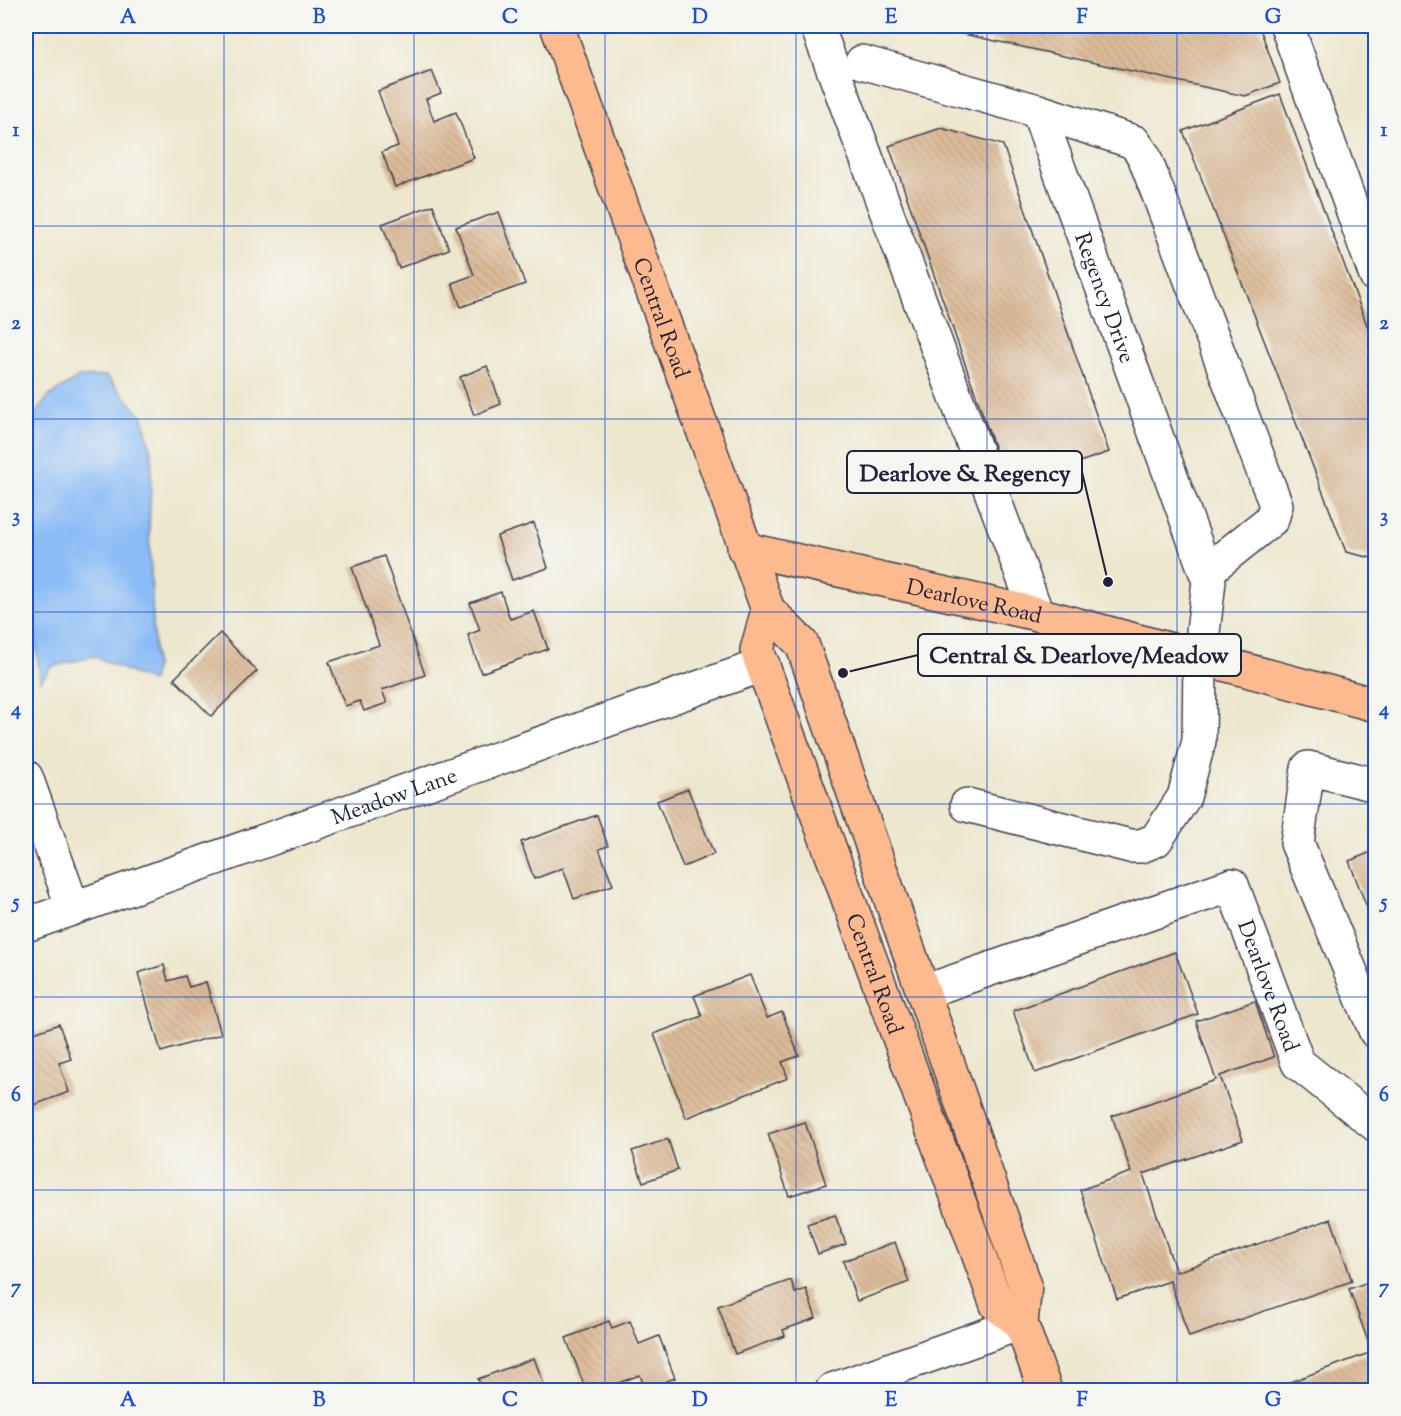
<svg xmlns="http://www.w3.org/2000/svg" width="1401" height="1416" font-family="'Sorts Mill Goudy',serif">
	<defs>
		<pattern id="building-back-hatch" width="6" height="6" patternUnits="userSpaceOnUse" patternTransform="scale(1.5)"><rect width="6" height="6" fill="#dcbb98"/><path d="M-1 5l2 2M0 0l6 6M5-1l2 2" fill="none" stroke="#bca084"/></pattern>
	</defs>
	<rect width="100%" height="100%" fill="#f6f6f2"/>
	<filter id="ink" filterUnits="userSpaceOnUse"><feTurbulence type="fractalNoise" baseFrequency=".0167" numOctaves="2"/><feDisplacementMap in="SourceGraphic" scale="12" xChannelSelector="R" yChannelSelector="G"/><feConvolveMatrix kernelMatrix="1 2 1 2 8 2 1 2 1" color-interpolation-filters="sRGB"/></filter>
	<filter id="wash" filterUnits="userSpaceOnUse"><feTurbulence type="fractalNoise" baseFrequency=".008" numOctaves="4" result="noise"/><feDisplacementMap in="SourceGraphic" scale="24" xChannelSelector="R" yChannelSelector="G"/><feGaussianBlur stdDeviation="1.35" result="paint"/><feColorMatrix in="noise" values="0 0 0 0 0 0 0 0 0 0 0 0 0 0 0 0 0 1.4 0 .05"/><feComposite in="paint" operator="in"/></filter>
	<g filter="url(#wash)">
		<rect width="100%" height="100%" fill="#ede7ce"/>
		<polygon fill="#8abbf6" stroke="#566e98" stroke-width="1.5" points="106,376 143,417 152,457 149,529 155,667 152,682 94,656 51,667 40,682 26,546 26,444 30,422 48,397 79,377"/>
		<g id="blocks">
			<g fill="url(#building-back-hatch)">
				<polygon points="927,26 1259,26 1280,83 1245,96"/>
				<polygon points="432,71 441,93 426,99 434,121 456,112 474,158 395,187 382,152 398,146 378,91"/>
				<polygon points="1280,94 1376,349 1376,559 1346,552 1183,131"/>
				<polygon points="941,128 1003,145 1109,452 1053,471 998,458 889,146"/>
				<polygon points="433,205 449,249 399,268 382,224"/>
				<polygon points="499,212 525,284 461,307 452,283 474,275 456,227"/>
				<polygon points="26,300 32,316 26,318"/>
				<polygon points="487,366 501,404 474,415 460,377"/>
				<polygon points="534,523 548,568 512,580 497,536"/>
				<polygon points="384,556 425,675 382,690 387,703 364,711 360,701 345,706 329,662 379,645 352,567"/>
				<polygon points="501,592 510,619 534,611 548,649 481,673 468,635 480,630 470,603"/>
				<polygon points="220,633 257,671 211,716 174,679"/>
				<polygon points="688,789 714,854 683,867 657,801"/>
				<polygon points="597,815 608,846 599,849 613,885 574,899 563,868 534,879 521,842"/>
				<polygon points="1376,850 1376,928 1375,928 1349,861"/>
				<polygon points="1175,952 1198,1014 1035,1073 1013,1011"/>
				<polygon points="164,965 168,981 185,976 189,987 206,982 221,1034 161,1052 138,973"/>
				<polygon points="750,975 767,1018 782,1012 799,1056 782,1062 788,1078 686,1118 654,1034 702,1016 694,996"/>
				<polygon points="1255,1001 1274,1057 1220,1076 1243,1140 1143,1174 1176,1272 1331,1219 1352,1281 1189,1337 1170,1281 1117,1299 1080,1190 1131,1172 1112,1116 1216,1080 1196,1021"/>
				<polygon points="59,1024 71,1059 59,1063 69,1092 26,1108 26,1036"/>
				<polygon points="805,1122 826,1184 789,1196 768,1134"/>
				<polygon points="668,1139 678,1170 643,1182 632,1151"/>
				<polygon points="835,1215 846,1244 818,1254 807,1224"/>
				<polygon points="895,1242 909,1282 857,1301 843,1261"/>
				<polygon points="1376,1279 1376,1390 1268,1390 1372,1352 1349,1289"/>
				<polygon points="791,1280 795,1293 806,1289 816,1318 783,1330 785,1336 735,1354 718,1306"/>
				<polygon points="609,1321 612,1328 630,1321 639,1344 659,1336 675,1378 645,1389 640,1375 599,1390 586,1390 566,1338"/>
				<polygon points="534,1358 546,1390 482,1390 478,1379"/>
			</g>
		</g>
	</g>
	<g filter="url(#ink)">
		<use href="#blocks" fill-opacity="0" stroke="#404051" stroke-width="1.5"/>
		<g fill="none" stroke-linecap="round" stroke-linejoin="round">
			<defs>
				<g id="minor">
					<polyline points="817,26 1037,614"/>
					<polyline points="1287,26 1376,276"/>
					<path id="s1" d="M862,62L1038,111L1209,581L1200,658L1199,741L1184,797L1156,840L1141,846H1130L967,805"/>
					<polyline points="1038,111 1134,142 1144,156 1276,505 1272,519 1206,572"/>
					<polyline points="26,777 73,908"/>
					<polyline points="1376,785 1308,768 1297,843 1376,1032"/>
					<path id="s2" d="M26,925L763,665"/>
					<path id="s3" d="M923,991L941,986L1232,885L1298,1063L1376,1125"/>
					<polyline points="832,1390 1021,1323"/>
				</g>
				<g id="major">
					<path id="s4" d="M557,26L768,610L802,644L1025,1285L1021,1323L1045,1390"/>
					<path id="s5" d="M744,549L1037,614L1376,705"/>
					<path id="s6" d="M768,610L757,650L997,1305L1021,1323"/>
				</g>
			</defs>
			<use href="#minor" stroke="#404051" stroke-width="36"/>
			<use href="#major" stroke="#404051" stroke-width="36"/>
			<use href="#minor" stroke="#fff" stroke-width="33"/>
			<use href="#major" stroke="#fcba8e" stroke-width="33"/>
		</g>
	</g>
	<path fill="none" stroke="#1d4ed8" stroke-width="1.5" stroke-opacity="0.55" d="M224,26V1390M414,26V1390M605,26V1390M796,26V1390M987,26V1390M1177,26V1390M26,226H1376M26,419H1376M26,612H1376M26,804H1376M26,997H1376M26,1190H1376"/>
	<g text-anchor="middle" stroke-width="4.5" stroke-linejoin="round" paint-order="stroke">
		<g font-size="22" fill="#22223b" stroke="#f6f6f2">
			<text dy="8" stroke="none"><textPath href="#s1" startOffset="381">Regency Drive</textPath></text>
			<text dy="8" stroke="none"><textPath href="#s4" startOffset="310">Central Road</textPath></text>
			<text dy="8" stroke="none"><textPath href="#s5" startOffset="236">Dearlove Road</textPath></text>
			<text dy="8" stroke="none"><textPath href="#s2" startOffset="390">Meadow Lane</textPath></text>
			<text dy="8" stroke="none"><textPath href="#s6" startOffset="386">Central Road</textPath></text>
			<text dy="8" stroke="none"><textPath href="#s3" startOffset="434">Dearlove Road</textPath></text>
		</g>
	</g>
	<path fill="none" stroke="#22223b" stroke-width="2" d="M1108 582L1082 472M843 673L918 655"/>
	<g fill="#22223b" stroke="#f6f6f2" stroke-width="2">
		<circle cx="1108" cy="582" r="6"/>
		<circle cx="843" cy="673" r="6"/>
	</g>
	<g fill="#f6f6f2" stroke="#22223b" stroke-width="2">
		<rect x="847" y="451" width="235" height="42" rx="6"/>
		<rect x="918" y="634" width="323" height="42" rx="6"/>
	</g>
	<g font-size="24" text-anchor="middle" font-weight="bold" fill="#22223b">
		<text x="965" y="481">Dearlove &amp; Regency</text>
		<text x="1079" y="663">Central &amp; Dearlove/Meadow</text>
	</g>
	<rect width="1401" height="1416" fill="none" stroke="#f6f6f2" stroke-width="66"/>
	<rect x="33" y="33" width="1335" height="1350" fill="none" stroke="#1d4ed8" stroke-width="2"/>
	<g font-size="20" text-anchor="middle" font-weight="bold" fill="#1d4ed8">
		<text x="128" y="23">A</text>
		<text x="319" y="23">B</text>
		<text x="510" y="23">C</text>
		<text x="700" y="23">D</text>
		<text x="891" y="23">E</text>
		<text x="1082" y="23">F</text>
		<text x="1273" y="23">G</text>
		<text x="16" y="136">1</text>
		<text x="1384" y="136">1</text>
		<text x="16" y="329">2</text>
		<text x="1384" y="329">2</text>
		<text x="16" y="522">3</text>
		<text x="1384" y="522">3</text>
		<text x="16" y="715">4</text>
		<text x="1384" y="715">4</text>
		<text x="16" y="908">5</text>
		<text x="1384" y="908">5</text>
		<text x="16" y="1101">6</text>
		<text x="1384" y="1101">6</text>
		<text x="16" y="1293">7</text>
		<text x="1384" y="1293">7</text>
		<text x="128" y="1406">A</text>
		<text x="319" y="1406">B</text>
		<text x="510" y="1406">C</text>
		<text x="700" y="1406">D</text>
		<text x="891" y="1406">E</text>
		<text x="1082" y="1406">F</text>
		<text x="1273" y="1406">G</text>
	</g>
</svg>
